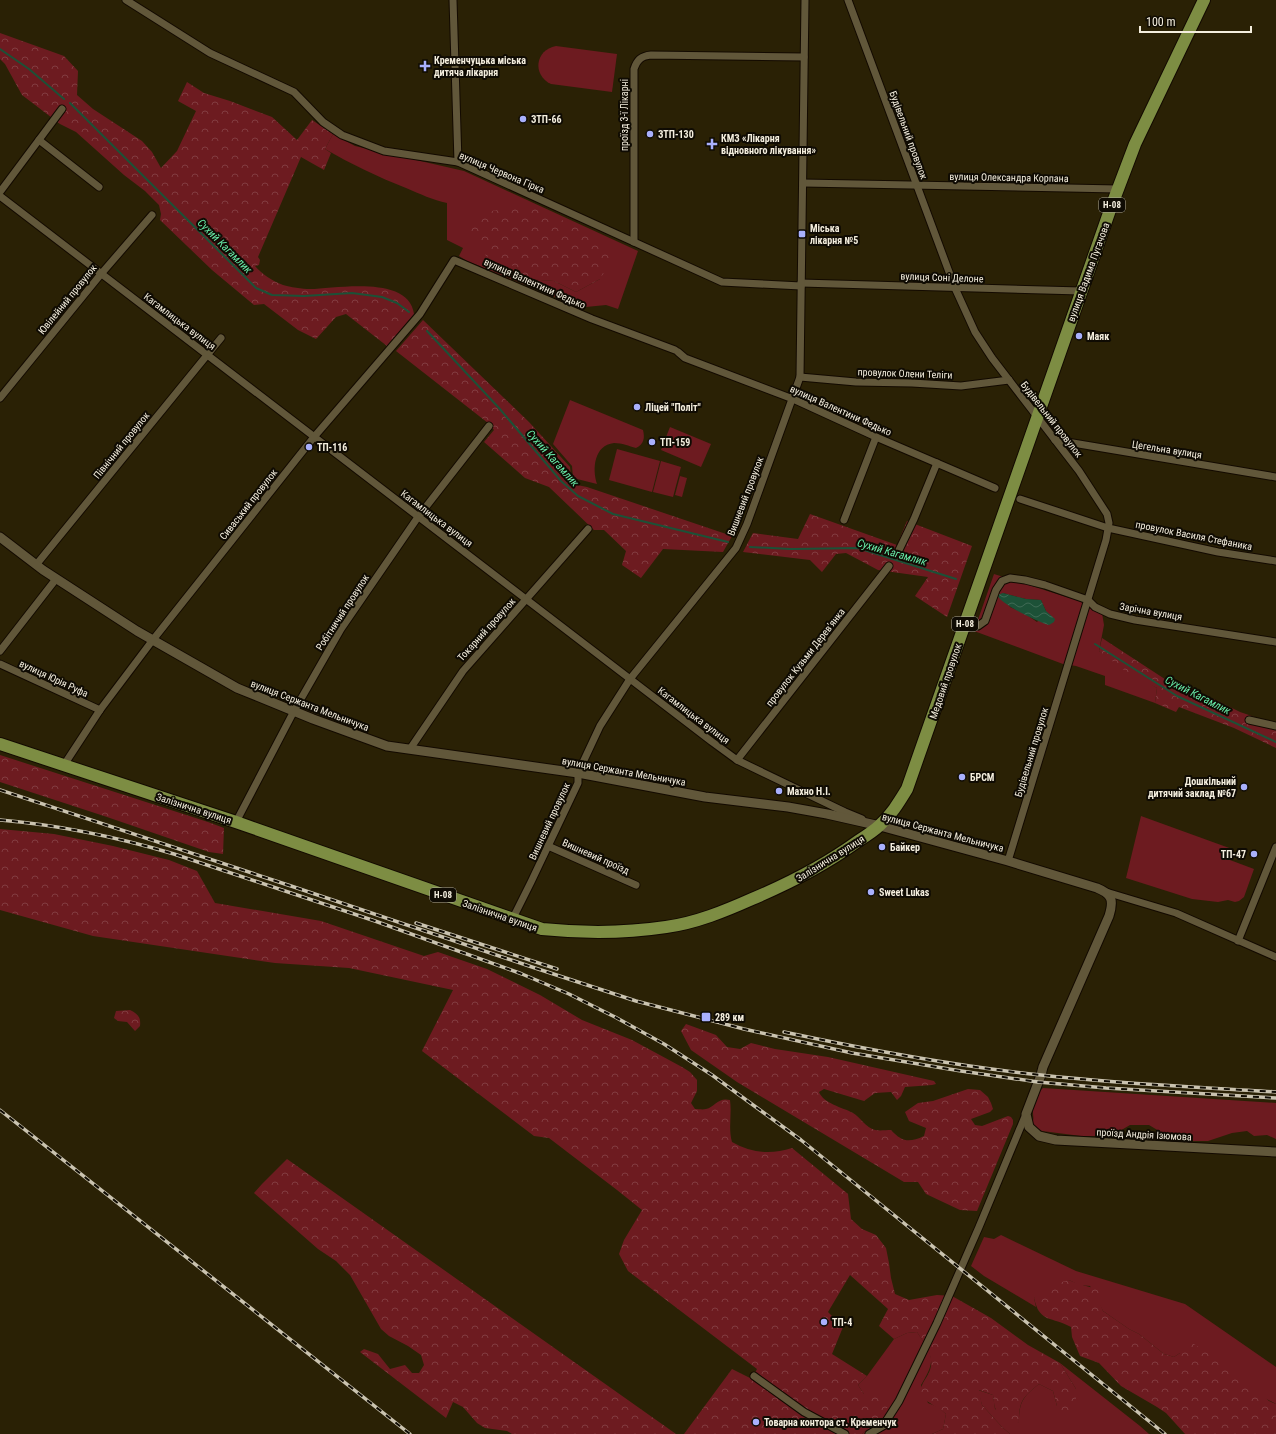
<svg xmlns="http://www.w3.org/2000/svg" width="1276" height="1434" font-family="'Roboto Condensed',sans-serif">
	<defs>
		<pattern id="forest-crowns" width="20" height="18" patternUnits="userSpaceOnUse"><rect width="20" height="18" fill="#6d1b20"/><path d="M2 6a3 3 0 1 1 6 0M12 15a3 3 0 1 1 6 0" fill="none" stroke="#823c40"/></pattern>
		<pattern id="water-waves" width="16" height="10" patternUnits="userSpaceOnUse"><rect width="16" height="10" fill="#1c5137"/><path d="M0 5q4-4 8 0t8 0" fill="none" stroke="#3e6a54"/></pattern>
	</defs>
	<rect width="100%" height="100%" fill="#2a2105"/>
	<g fill="#6d1b20" fill-rule="evenodd">
		<path d="M556,46L617,54L612,92L551,84C532,75 535,50 556,46Z"/>
		<path d="M333,134L355,146L464,171L638,251L618,309L606,305L586,307H580L467,261L459,256L463,248L447,240V203C433,200 420,194 406,188C378,177 351,164 325,149ZM516,267L600,279L576,292L554,281L526,279Z"/>
		<path d="M570,400L643,430C645,438 644,444 636,448C629,446 622,443 614,443C594,445 592,469 597,484L573,478L572,466L553,444Z"/>
		<polygon points="670,427 711,444 701,467 661,450"/>
		<polygon points="617,449 660,461 652,492 609,480"/>
		<polygon points="661,461 681,467 673,497 653,492"/>
		<polygon points="680,476 687,478 682,497 675,495"/>
		<path d="M994,574L1079,601L1102,613L1104,625L1099,651L1157,688L1155,703L1105,685V676L1076,666L1063,664L974,631ZM1003,593L1026,599L1041,600L1046,611L1037,622L1027,615L1010,607Z"/>
		<polygon points="1141,816 1232,849 1230,860 1254,869 1244,897 1239,901 1235,902 1228,900 1218,902 1192,899 1126,878"/>
		<path d="M1043,1088L1276,1103V1139L1267,1135L1254,1136L1247,1131L1232,1133L1208,1141H1186L1169,1137L1149,1125H1130L1113,1135L1103,1136H1081L1042,1131L1035,1127L1032,1123C1035,1118 1032,1114 1033,1109C1033,1103 1038,1092 1043,1088Z"/>
		<polygon points="1001,1235 1076,1271 1185,1304 1276,1367 1276,1404 1180,1353 1174,1357 1164,1354 1139,1334 1129,1329 1103,1311 1090,1286 1079,1285 1069,1280 1034,1298 1036,1307 984,1276 971,1266 984,1237 994,1239"/>
		<path d="M917,1332C933,1356 937,1359 921,1385L928,1403L938,1407L946,1414L943,1429L932,1434H862L890,1404L864,1394L858,1385L867,1376L894,1339L907,1333Z"/>
		<path d="M1060,1363L1140,1426L1149,1434H1010L1002,1427L982,1405L978,1390L993,1395L995,1409L1019,1423C1019,1401 1023,1397 1039,1384L1053,1391L1057,1406L1076,1389Z"/>
	</g>
	<g fill="url(#forest-crowns)">
		<path d="M0,33L64,56L78,71L77,95L93,109L142,141L152,152L161,168L177,151L196,111L178,101L187,82L204,93L230,101L272,117L297,140L312,120L333,134L325,149L331,153L324,170L301,157L258,257L260,260L259,265L255,266C262,274 272,281 283,285C290,287 302,289 310,289C338,288 409,275 414,314L387,346L346,314L336,317L316,339L298,330L264,304L254,305L212,270L160,220L161,214L159,205L145,191L124,175L76,132L60,124L22,95L5,64L0,59Z"/>
		<polygon points="533,205 602,241 613,258 600,279 576,292 554,281 526,279 516,267 486,256 466,225 484,212"/>
		<polygon points="423,320 529,422 570,467 572,484 587,487 732,536 723,552 663,549 641,578 622,565 626,551 604,530 594,530 549,487 525,478 484,442 494,430 488,423 396,351"/>
		<polygon points="810,514 897,545 907,521 972,546 947,617 915,596 928,577 878,570 846,553 836,554 822,572 810,560 743,552 753,533 798,539"/>
		<polygon points="1102,638 1177,687 1216,700 1240,712 1276,724 1276,748 1234,728 1179,707 1176,712 1155,703 1157,688 1128,673 1099,651"/>
		<polygon points="0,755 208,822 224,828 223,854 209,852 107,817 0,782"/>
		<path d="M0,829L54,834L113,846L169,860L197,871L215,903L321,921L424,956L438,952L487,969L540,995L582,1020L632,1040L682,1067L690,1072L697,1080V1091L691,1103L695,1109C698,1109 703,1110 706,1109C715,1107 718,1097 730,1100C732,1115 728,1128 732,1142C751,1153 771,1155 792,1148L848,1194L851,1219L862,1229L876,1235L886,1248L889,1263L891,1278L895,1294L909,1300L937,1295L952,1296L991,1318L1028,1345L1060,1363L1076,1389V1405L1066,1417L1057,1406L1053,1391L1039,1384C1022,1398 1019,1401 1019,1423C999,1419 995,1416 993,1395L979,1390L982,1405L1002,1427L1010,1434H932L943,1429L946,1414C938,1407 929,1404 921,1396C921,1380 925,1383 930,1370C935,1356 924,1343 917,1332L907,1333L894,1339L879,1326L888,1309L850,1275L828,1312L843,1327L832,1354L867,1376L858,1385L864,1394C878,1391 880,1394 891,1404L862,1434H684L732,1369L752,1379L757,1369L628,1271L619,1254L624,1240L642,1210L617,1190L549,1138L534,1136L422,1051L453,990L349,968L275,963L93,936L0,910Z"/>
		<path d="M130,1010C138,1014 141,1017 140,1026L135,1031L127,1022L118,1021L114,1018L116,1011Z"/>
		<path d="M686,1024L716,1035L727,1047L740,1049L751,1043L775,1049L828,1057L934,1081L936,1084L932,1085L905,1087L901,1096L897,1100L891,1092L875,1093L864,1101L824,1089L819,1092C824,1104 842,1107 853,1113C860,1117 866,1128 875,1130C880,1131 886,1130 891,1130C902,1142 909,1143 924,1136L926,1128L909,1121L905,1112L918,1103L933,1101L968,1089L980,1090L988,1097L991,1103L993,1109L990,1112L971,1119L975,1125L982,1126L1008,1116L1011,1117L1013,1120V1124L977,1211L960,1210L926,1194L918,1182H904L737,1082L691,1050L681,1031Z"/>
		<polygon points="287,1159 676,1434 512,1434 507,1431 485,1428 477,1423 463,1407 453,1402 446,1418 360,1352 364,1349 378,1354 390,1369 405,1365 412,1373 419,1373 424,1365 421,1355 408,1346 389,1336 381,1329 350,1275 336,1261 318,1249 254,1193 262,1184"/>
		<path d="M1069,1280C1079,1285 1089,1286 1100,1290L1099,1301L1103,1311L1129,1329L1139,1334L1164,1354L1174,1357L1180,1353L1181,1343L1191,1342L1237,1372L1269,1401L1276,1404V1434H1185L1166,1413L1157,1407L1121,1386L1099,1363L1080,1356L1072,1337L1071,1327C1052,1316 1040,1324 1034,1298C1044,1286 1054,1284 1069,1280Z"/>
	</g>
	<path fill="url(#water-waves)" d="M1003,593L1026,599L1041,600L1046,611L1055,619L1054,622L1049,625C1038,622 1002,605 997,595Z"/>
	<g fill="none" stroke-linecap="round" stroke-linejoin="round">
		<g stroke="#1c5137" stroke-width="2">
			<polyline points="0,49 29,69 64,99"/>
			<polyline points="70,103 256,288 272,295 304,296 352,293 382,297 397,303 409,312"/>
			<polyline points="427,331 499,408 561,481 578,496 613,514 728,542"/>
			<polyline points="750,547 791,549 858,548 956,579"/>
			<polyline points="1095,644 1177,696 1276,742"/>
		</g>
		<defs>
			<g id="minor">
				<polyline points="126,0 210,53 294,92 323,122 342,135 384,151 458,162 722,282 801,286"/>
				<polyline points="453,0 458,162"/>
				<polyline points="848,0 955,288 975,332 992,358 1079,471 1107,514 1109,523 1106,540 1008,861"/>
				<polyline points="39,140 99,187"/>
				<polyline points="803,183 1118,189"/>
				<polyline points="0,192 62,109"/>
				<polyline points="0,196 711,741 737,760 845,812 862,819"/>
				<path d="M634,242V69C637,60 641,56 651,55L804,57"/>
				<polyline points="801,283 1081,291"/>
				<polyline points="678,352 685,358 793,399 876,437 995,488"/>
				<polyline points="800,377 856,382 912,383 961,386 1009,380"/>
				<polyline points="0,398 101,274 152,215"/>
				<polyline points="1055,440 1276,477"/>
				<polyline points="1020,499 1108,528 1218,552 1276,561"/>
				<polyline points="844,520 876,437"/>
				<polyline points="899,550 914,519 937,463"/>
				<polyline points="36,565 221,338"/>
				<polyline points="963,629 978,626 985,621 996,590 1002,581 1010,578 1025,580 1045,585 1088,600 1095,607 1110,614 1135,620 1276,642"/>
				<polyline points="0,651 56,579"/>
				<polyline points="0,664 100,710"/>
				<polyline points="1249,720 1276,726"/>
				<polyline points="410,749 463,671 588,529"/>
				<polyline points="737,760 889,566"/>
				<polyline points="64,765 100,710 152,641 314,437 420,314 454,260 592,319 675,350"/>
				<polyline points="236,822 294,711 341,629 418,517 489,426"/>
				<polyline points="548,846 636,885"/>
				<polyline points="1106,892 1176,913 1276,957"/>
				<polyline points="512,920 531,882 578,783 578,773 600,726 630,679 736,548 747,524 800,377 805,0"/>
				<polyline points="1238,941 1276,847"/>
				<polyline points="754,1376 804,1412 845,1434"/>
				<polyline points="869,1434 883,1426 899,1401 937,1323 979,1227 1026,1114"/>
			</g>
			<path id="tertiary" d="M0,537L43,570L137,631L237,688L313,719L387,746L578,773L705,797L788,807L827,814L880,826L1008,861L1097,888C1112,894 1114,900 1109,916L1043,1067L1041,1075L1026,1114L1029,1127L1039,1136L1056,1140L1276,1152"/>
			<path id="primary" d="M0,744L236,822L542,929C582,933 626,933 666,927C696,923 725,911 752,899C790,883 825,865 858,841C866,836 874,831 880,825C892,814 899,802 907,789L1110,210L1135,144L1204,0"/>
		</defs>
		<use href="#minor" stroke="#130a00" stroke-width="9"/>
		<use href="#tertiary" stroke="#130a00" stroke-width="11"/>
		<use href="#primary" stroke="#130a00" stroke-width="14"/>
		<use href="#minor" stroke="#61573a" stroke-width="7"/>
		<use href="#tertiary" stroke="#61573a" stroke-width="9"/>
		<use href="#primary" stroke="#7d8d43" stroke-width="12"/>
		<defs>
			<g id="rail">
				<polyline points="0,790 291,886 532,967 636,1001 744,1029 852,1053 961,1071 1038,1082 1106,1088 1276,1098"/>
				<path d="M0,820C59,825 117,837 174,854L375,921L522,974L569,994L615,1017L664,1044L712,1075L801,1140L1165,1434"/>
				<polyline points="416,923 557,969"/>
				<path d="M784,1032C869,1050 954,1066 1041,1075C1119,1084 1198,1087 1276,1092"/>
				<polyline points="0,1110 410,1434"/>
			</g>
		</defs>
		<use href="#rail" stroke="#cac3b0" stroke-width="3.5"/>
		<use href="#rail" stroke="#0f0b03" stroke-width="2" stroke-dasharray="6" stroke-linecap="butt"/>
	</g>
	<g fill="#a9b0fc" stroke="#0f0b03" stroke-width="1.5">
		<path d="M423 60h4v4h4v4h-4v4h-4v-4h-4v-4h4z"/>
		<circle cx="523" cy="119" r="4"/>
		<circle cx="650" cy="134" r="4"/>
		<path d="M710 138h4v4h4v4h-4v4h-4v-4h-4v-4h4z"/>
		<rect x="798" y="230" width="8" height="8" rx="2"/>
		<circle cx="1079" cy="336" r="4"/>
		<circle cx="637" cy="407" r="4"/>
		<circle cx="652" cy="442" r="4"/>
		<circle cx="309" cy="447" r="4"/>
		<circle cx="962" cy="777" r="4"/>
		<circle cx="1244" cy="787" r="4"/>
		<circle cx="779" cy="791" r="4"/>
		<circle cx="882" cy="847" r="4"/>
		<circle cx="1254" cy="854" r="4"/>
		<circle cx="871" cy="892" r="4"/>
		<rect x="701" y="1012" width="10" height="10" rx="2"/>
		<circle cx="824" cy="1322" r="4"/>
		<circle cx="756" cy="1422" r="4"/>
	</g>
	<g text-anchor="middle" stroke-width="4" stroke-linejoin="round" paint-order="stroke">
		<g fill="#0f0b03" stroke="#afaa9c" stroke-width="1">
			<rect x="1099" y="198" width="26" height="14" rx="3"/>
			<rect x="952" y="617" width="26" height="14" rx="3"/>
			<rect x="430" y="888" width="26" height="14" rx="3"/>
		</g>
		<g font-size="9" font-weight="bold" fill="#f4eede">
			<text x="1112" y="208">Н-08</text>
			<text x="965" y="627">Н-08</text>
			<text x="443" y="898">Н-08</text>
		</g>
		<g font-size="10" font-weight="bold" fill="#f4eede" stroke="#0f0b03" text-anchor="start">
			<text x="434" y="64">Кременчуцька міська<tspan x="434" dy="12">дитяча лікарня</tspan></text>
			<text x="531" y="123">ЗТП-66</text>
			<text x="658" y="138">ЗТП-130</text>
			<text x="721" y="142">КМЗ «Лікарня<tspan x="721" dy="12">відновного лікування»</tspan></text>
			<text x="810" y="232">Міська<tspan x="810" dy="12">лікарня №5</tspan></text>
			<text x="1087" y="340">Маяк</text>
			<text x="645" y="411">Ліцей "Політ"</text>
			<text x="660" y="446">ТП-159</text>
			<text x="317" y="451">ТП-116</text>
			<text x="970" y="781">БРСМ</text>
			<text x="1236" y="785" text-anchor="end">Дошкільний<tspan x="1236" dy="12">дитячий заклад №67</tspan></text>
			<text x="787" y="795">Махно Н.І.</text>
			<text x="890" y="851">Байкер</text>
			<text x="1246" y="858" text-anchor="end">ТП-47</text>
			<text x="879" y="896">Sweet Lukas</text>
			<text x="715" y="1021">289 км</text>
			<text x="832" y="1326">ТП-4</text>
			<text x="764" y="1426">Товарна контора ст. Кременчук</text>
		</g>
		<g font-size="10" fill="#f4eede" stroke="#0f0b03">
			<text transform="translate(624 115) rotate(-90)" y="4">проїзд 3-ї Лікарні</text>
			<text transform="translate(909 135) rotate(70)" y="4">Будівельний провулок</text>
			<text transform="translate(502 172) rotate(23)" y="4">вулиця Червона Гірка</text>
			<text transform="translate(1009 177) rotate(1)" y="4">вулиця Олександра Корпана</text>
			<text transform="translate(1088 272) rotate(-70)" y="4">вулиця Вадима Пугачова</text>
			<text transform="translate(942 277) rotate(2)" y="4">вулиця Соні Делоне</text>
			<text transform="translate(535 283) rotate(24)" y="4">вулиця Валентини Федько</text>
			<text transform="translate(67 299) rotate(-51)" y="4">Ювілейний провулок</text>
			<text transform="translate(180 321) rotate(37)" y="4">Кагамлицька вулиця</text>
			<text transform="translate(905 373) rotate(2)" y="4">провулок Олени Теліги</text>
			<text transform="translate(841 410) rotate(24)" y="4">вулиця Валентини Федько</text>
			<text transform="translate(1052 419) rotate(52)" y="4">Будівельний провулок</text>
			<text transform="translate(121 445) rotate(-51)" y="4">Північний провулок</text>
			<text transform="translate(1167 449) rotate(9)" y="4">Цегельна вулиця</text>
			<text transform="translate(745 496) rotate(-69)" y="4">Вишневий провулок</text>
			<text transform="translate(248 504) rotate(-52)" y="4">Сиваський провулок</text>
			<text transform="translate(437 518) rotate(37)" y="4">Кагамлицька вулиця</text>
			<text transform="translate(1194 535) rotate(11)" y="4">провулок Василя Стефаника</text>
			<text transform="translate(1151 611) rotate(10)" y="4">Зарічна вулиця</text>
			<text transform="translate(342 612) rotate(-57)" y="4">Робітничий провулок</text>
			<text transform="translate(486 629) rotate(-48)" y="4">Токарний провулок</text>
			<text transform="translate(805 657) rotate(-52)" y="4">провулок Кузьми Деревʼянка</text>
			<text transform="translate(54 678) rotate(25)" y="4">вулиця Юрія Руфа</text>
			<text transform="translate(945 681) rotate(-71)" y="4">Медовий провулок</text>
			<text transform="translate(310 705) rotate(21)" y="4">вулиця Сержанта Мельничука</text>
			<text transform="translate(694 715) rotate(37)" y="4">Кагамлицька вулиця</text>
			<text transform="translate(1031 752) rotate(-73)" y="4">Будівельний провулок</text>
			<text transform="translate(624 771) rotate(10)" y="4">вулиця Сержанта Мельничука</text>
			<text transform="translate(194 808) rotate(18)" y="4">Залізнична вулиця</text>
			<text transform="translate(549 821) rotate(-65)" y="4">Вишневий провулок</text>
			<text transform="translate(943 832) rotate(15)" y="4">вулиця Сержанта Мельничука</text>
			<text transform="translate(596 856) rotate(24)" y="4">Вишневий проїзд</text>
			<text transform="translate(830 858) rotate(-32)" y="4">Залізнична вулиця</text>
			<text transform="translate(500 915) rotate(19)" y="4">Залізнична вулиця</text>
			<text transform="translate(1144 1134) rotate(3)" y="4">проїзд Андрія Ізюмова</text>
		</g>
		<g font-size="11" font-style="italic" fill="#69edaa" stroke="#0f0b03">
			<text transform="translate(225 246) rotate(45)" y="4">Сухий Кагамлик</text>
			<text transform="translate(553 458) rotate(48)" y="4">Сухий Кагамлик</text>
			<text transform="translate(892 552) rotate(16)" y="4">Сухий Кагамлик</text>
			<text transform="translate(1198 695) rotate(27)" y="4">Сухий Кагамлик</text>
		</g>
	</g>
	<path d="M1140 26v6h111v-6" fill="none" stroke="#f4eede" stroke-width="2"/>
	<text x="1146" y="26" font-size="12" fill="#f4eede" stroke="#0f0b03" stroke-width="3" paint-order="stroke">100 m</text>
</svg>
